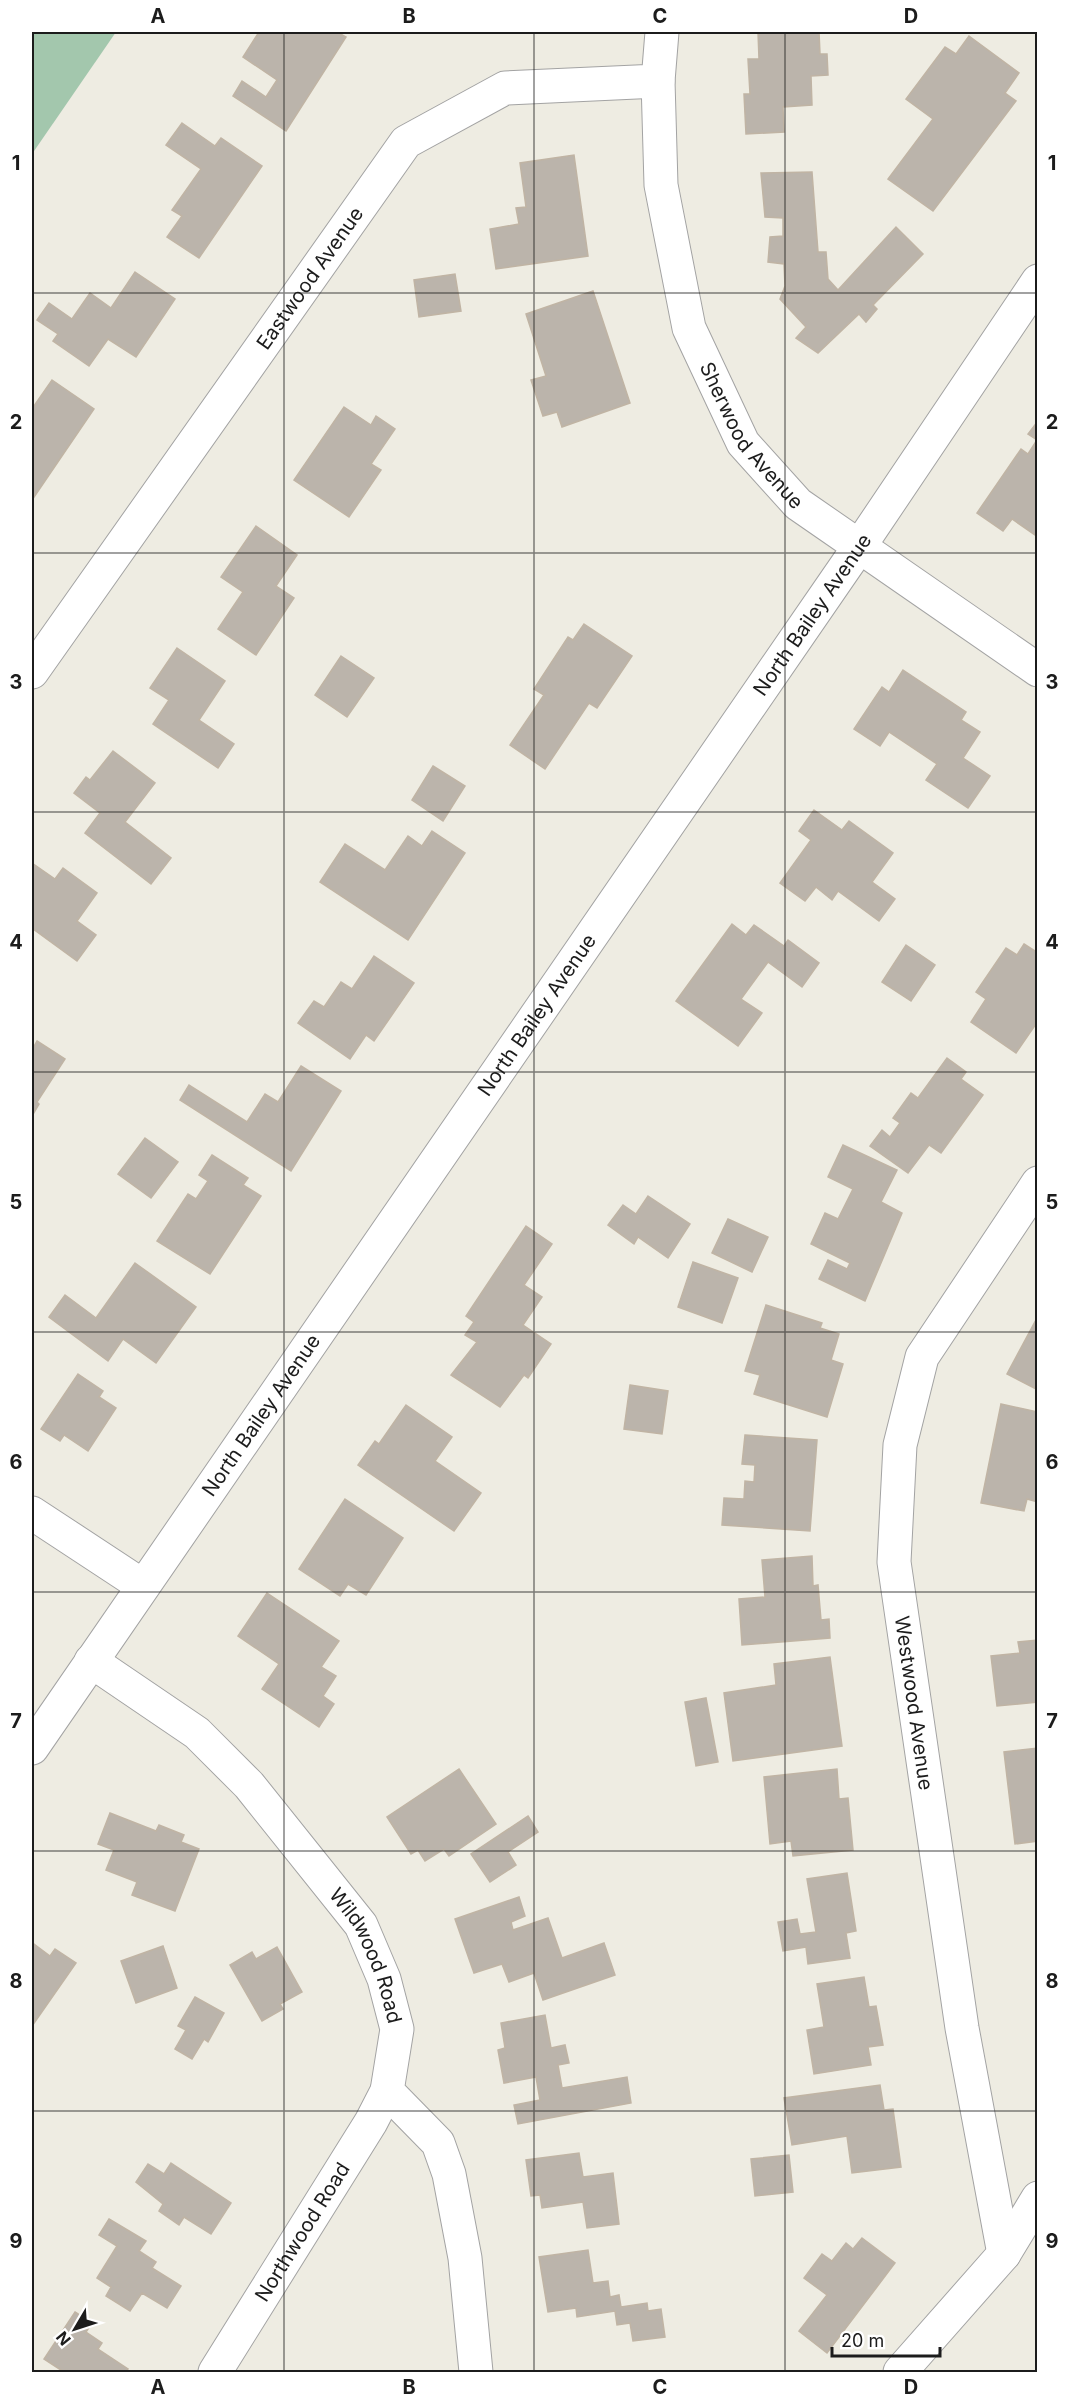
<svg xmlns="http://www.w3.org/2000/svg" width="1069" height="2404" font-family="Inter,sans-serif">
	<rect width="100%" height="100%" fill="#eeece2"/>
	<polygon fill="#a3c7ad" points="32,32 116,32 32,154"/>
	<g fill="#bbb4ab" stroke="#c0b4a4" stroke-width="1.5">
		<polygon points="259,32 337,32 346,37 286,131 233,96 242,81 266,97 277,80 243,57"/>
		<polygon points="758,32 819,32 820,54 827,54 828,75 811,76 812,105 783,107 784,132 746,134 744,94 750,94 748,59 759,59"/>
		<polygon points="969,36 1019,73 1005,93 1016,101 933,211 888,179 933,119 906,99 945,47 956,54"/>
		<polygon points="182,123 215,146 221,138 262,166 199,258 167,237 182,216 172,210 201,169 166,145"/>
		<polygon points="574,155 588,256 496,269 490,229 519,224 516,208 526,207 520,163"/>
		<polygon points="812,172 818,252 826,252 828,279 838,290 896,227 923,254 873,305 877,309 866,322 859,314 818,353 796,338 806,327 780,299 785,286 784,264 768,262 770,237 783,236 783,218 765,217 761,173"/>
		<polygon points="135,272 175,299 136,357 108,339 89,366 53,341 58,334 37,320 49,303 72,319 90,293 111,308"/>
		<polygon points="455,274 461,311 419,317 414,280"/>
		<polygon points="593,291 630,403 562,427 557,412 543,416 531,380 546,376 526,314"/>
		<polygon points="52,380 94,409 32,500 32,405 34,406"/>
		<polygon points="344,407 371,425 376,416 395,429 371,464 381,470 349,517 294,480"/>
		<polygon points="1038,421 1038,537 1012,519 1003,531 977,513 1021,449 1028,454 1037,440 1028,434"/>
		<polygon points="256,526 297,555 276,586 294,598 256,655 218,629 243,592 221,577"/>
		<polygon points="584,624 632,656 597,708 589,703 545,769 510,745 544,695 534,689 568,637 573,640"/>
		<polygon points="177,648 225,681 199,720 234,744 218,768 153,724 169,700 150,688"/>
		<polygon points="341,656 374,678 347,717 315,695"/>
		<polygon points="903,670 966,712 961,720 980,732 963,758 990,776 968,808 926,780 937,764 889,732 880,746 854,729 882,687 889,692"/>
		<polygon points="113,751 155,783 125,822 171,858 151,884 85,833 100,813 74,793 86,777 90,780"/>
		<polygon points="433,766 465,786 443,821 412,800"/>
		<polygon points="814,810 842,830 849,821 893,853 872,882 895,899 879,921 838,891 832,900 816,887 805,901 780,883 811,840 799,831"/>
		<polygon points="432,831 465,853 408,940 320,882 345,844 385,870 408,836 422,846"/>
		<polygon points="32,863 55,879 63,868 97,893 77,921 96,935 77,961 33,929 32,931"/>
		<polygon points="732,924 746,935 754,925 784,946 788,940 819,963 802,987 768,962 741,999 762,1013 738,1046 676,1001"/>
		<polygon points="1024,944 1038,953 1038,1021 1016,1053 971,1022 986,999 976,992 1006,948 1017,955"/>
		<polygon points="906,945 935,965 911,1001 882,982"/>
		<polygon points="374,956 414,983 374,1041 366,1035 350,1059 298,1023 314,1001 324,1007 341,982 352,989"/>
		<polygon points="37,1041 65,1059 37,1102 39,1104 32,1116 32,1050"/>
		<polygon points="947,1058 966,1072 961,1079 983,1095 941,1153 929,1145 908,1173 870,1146 882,1130 890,1137 900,1123 893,1118 911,1093 918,1098"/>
		<polygon points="301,1066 341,1091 291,1171 180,1100 189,1085 247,1122 265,1094 278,1102"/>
		<polygon points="145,1138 178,1162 151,1198 118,1174"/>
		<polygon points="843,1145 897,1170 881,1202 902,1213 865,1301 819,1279 828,1260 847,1269 850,1263 811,1244 825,1213 838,1219 853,1189 828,1177"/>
		<polygon points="212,1155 248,1178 243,1185 261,1196 210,1274 157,1241 188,1194 196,1199 208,1181 199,1175"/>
		<polygon points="648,1196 690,1224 668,1258 638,1237 634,1244 608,1225 623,1205 636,1214"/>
		<polygon points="728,1219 768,1237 752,1272 712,1253"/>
		<polygon points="526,1226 552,1244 524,1285 542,1297 523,1325 551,1344 528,1378 524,1375 500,1407 451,1375 477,1342 465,1335 474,1322 466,1316"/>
		<polygon points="693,1262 738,1278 722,1323 678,1307"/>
		<polygon points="135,1263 196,1307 156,1363 123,1339 108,1361 49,1317 65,1295 96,1318"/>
		<polygon points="766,1305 822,1323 820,1328 839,1334 831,1360 843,1364 827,1417 754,1394 760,1375 745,1371"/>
		<polygon points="1038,1316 1038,1390 1007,1374"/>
		<polygon points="78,1374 103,1391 99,1397 116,1408 88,1451 64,1435 60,1441 41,1429"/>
		<polygon points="630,1385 668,1391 662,1434 624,1429"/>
		<polygon points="1001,1404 1038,1412 1038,1502 1027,1499 1024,1511 981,1503"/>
		<polygon points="406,1405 452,1437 435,1461 481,1493 454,1531 358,1465 375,1441 379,1444"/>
		<polygon points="745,1435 817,1440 810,1531 722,1525 724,1498 744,1499 745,1481 754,1482 755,1465 742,1464"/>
		<polygon points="345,1499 403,1538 366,1595 348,1584 340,1596 299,1569"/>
		<polygon points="812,1556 813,1586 818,1585 821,1620 829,1619 830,1638 742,1645 739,1599 765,1597 762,1560"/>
		<polygon points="267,1593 339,1641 321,1667 336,1676 323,1696 334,1704 319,1727 262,1689 279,1664 238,1636"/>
		<polygon points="1038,1640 1038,1702 997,1706 991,1656 1020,1653 1018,1642"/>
		<polygon points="830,1657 842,1746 733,1761 724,1693 776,1685 774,1664"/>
		<polygon points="706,1698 718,1762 696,1766 685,1702"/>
		<polygon points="1038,1748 1038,1841 1015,1844 1004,1752"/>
		<polygon points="459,1769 496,1824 449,1856 444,1849 425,1861 418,1850 411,1854 387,1817"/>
		<polygon points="837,1769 839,1799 848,1798 853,1850 793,1856 791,1841 770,1844 764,1777"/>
		<polygon points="110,1813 156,1831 159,1825 184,1835 181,1842 199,1849 175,1911 132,1895 137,1882 106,1870 114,1850 98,1844"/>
		<polygon points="528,1816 538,1832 508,1852 516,1865 490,1882 471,1854"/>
		<polygon points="847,1873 856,1931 846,1933 850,1958 808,1964 806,1947 783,1951 778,1922 797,1919 800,1934 816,1932 807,1879"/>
		<polygon points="519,1897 525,1916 511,1922 513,1930 548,1918 562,1958 604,1943 615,1975 543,2000 534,1973 509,1982 502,1964 474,1973 455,1919"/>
		<polygon points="34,1944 50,1956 55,1949 76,1963 32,2026 32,1948"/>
		<polygon points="163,1946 177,1988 136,2003 121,1961"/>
		<polygon points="277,1947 302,1992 280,2004 283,2009 262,2021 230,1965 252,1952 256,1959"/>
		<polygon points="864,1977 869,2007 876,2006 883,2045 868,2047 871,2065 814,2074 807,2030 824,2027 817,1984"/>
		<polygon points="195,1997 224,2013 208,2042 204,2039 192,2059 175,2049 186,2030 178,2026"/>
		<polygon points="545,2015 551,2048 565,2045 569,2063 558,2065 562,2088 627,2077 631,2103 518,2124 514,2105 540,2100 536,2077 504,2083 498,2050 505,2048 501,2023"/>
		<polygon points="880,2085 884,2110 893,2109 901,2167 852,2173 847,2136 792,2145 784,2098"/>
		<polygon points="579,2153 583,2177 613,2173 619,2224 587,2228 583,2202 542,2208 540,2195 531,2196 526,2160"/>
		<polygon points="789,2155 793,2192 755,2196 751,2159"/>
		<polygon points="171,2163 231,2203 211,2234 184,2217 179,2225 159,2211 163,2204 136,2182 148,2164 164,2174"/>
		<polygon points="109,2219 146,2241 139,2251 156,2262 152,2268 181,2286 167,2308 142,2293 130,2311 106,2296 111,2287 97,2278 117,2246 99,2235"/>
		<polygon points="862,2238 895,2263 827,2353 799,2331 827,2295 804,2278 822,2254 832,2261 846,2243 853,2249"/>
		<polygon points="588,2250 593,2283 608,2281 610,2297 619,2295 621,2307 647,2303 648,2311 661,2309 665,2337 633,2341 630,2323 617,2325 615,2311 577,2317 576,2308 548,2312 539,2257"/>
		<polygon points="75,2312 92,2323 86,2332 102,2343 98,2349 128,2369 126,2372 60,2372 61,2370 44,2359"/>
	</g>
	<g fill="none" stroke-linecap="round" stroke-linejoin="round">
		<defs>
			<g id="street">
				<path id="s1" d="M658,81L661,185L689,328L743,443L798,504L1038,670"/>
				<path id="s2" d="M32,672L406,142L505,88L658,81L662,32"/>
				<polyline points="32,1513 143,1586"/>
				<path id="s3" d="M91,1661L197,1733L249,1785L361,1925L384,1979L397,2029L387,2091L438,2143L449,2174L465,2258L476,2372"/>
				<path id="s4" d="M32,1748L859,547L1038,281"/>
				<polyline points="1004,2254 962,2028 894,1562 900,1445 922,1357 1038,1183"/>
				<path id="s5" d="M215,2372L371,2122L387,2091"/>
				<polyline points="900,2372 1004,2254 1038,2198"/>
			</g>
		</defs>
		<use href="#street" stroke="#a3a3a3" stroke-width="35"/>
		<use href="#street" stroke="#fff" stroke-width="33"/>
	</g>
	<path fill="none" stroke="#1c1c1c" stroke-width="1.5" stroke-opacity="0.55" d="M284,32V2372M534,32V2372M785,32V2372M32,293H1038M32,553H1038M32,812H1038M32,1072H1038M32,1332H1038M32,1592H1038M32,1851H1038M32,2111H1038"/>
	<g text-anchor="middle" stroke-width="6" stroke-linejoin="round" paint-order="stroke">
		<g font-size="20" fill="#1c1c1c" stroke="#fff">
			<text dy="7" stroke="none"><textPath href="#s2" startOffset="482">Eastwood Avenue</textPath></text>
			<text dy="7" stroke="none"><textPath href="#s1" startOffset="375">Sherwood Avenue</textPath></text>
			<text dy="7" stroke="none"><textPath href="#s4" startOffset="1376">North Bailey Avenue</textPath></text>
			<text dy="7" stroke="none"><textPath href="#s4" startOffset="890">North Bailey Avenue</textPath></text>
			<text dy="7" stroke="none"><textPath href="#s4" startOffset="404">North Bailey Avenue</textPath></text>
			<text transform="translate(914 1703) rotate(82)" y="7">Westwood Avenue</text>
			<text dy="7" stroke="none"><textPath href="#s3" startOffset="411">Wildwood Road</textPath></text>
			<text dy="7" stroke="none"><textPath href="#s5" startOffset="165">Northwood Road</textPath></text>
		</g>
	</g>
	<rect width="1069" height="2404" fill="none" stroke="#ffffff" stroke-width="66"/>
	<g transform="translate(75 2329) rotate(231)" stroke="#ffffff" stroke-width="4.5" paint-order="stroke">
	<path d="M0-4.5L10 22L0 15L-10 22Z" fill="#1c1c1c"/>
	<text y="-9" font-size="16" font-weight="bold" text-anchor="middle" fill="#1c1c1c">N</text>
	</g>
	<path d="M832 2347v9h108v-9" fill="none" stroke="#1c1c1c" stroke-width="3"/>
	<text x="841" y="2347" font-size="18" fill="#1c1c1c" stroke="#ffffff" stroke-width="4.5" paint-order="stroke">20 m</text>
	<rect x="33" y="33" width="1003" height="2338" fill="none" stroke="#1c1c1c" stroke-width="2"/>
	<g font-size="20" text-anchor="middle" font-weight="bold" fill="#1c1c1c">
		<text x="158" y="23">A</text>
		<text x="409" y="23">B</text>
		<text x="660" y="23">C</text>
		<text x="911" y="23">D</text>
		<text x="16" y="170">1</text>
		<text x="1052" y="170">1</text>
		<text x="16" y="429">2</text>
		<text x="1052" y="429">2</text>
		<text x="16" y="689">3</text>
		<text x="1052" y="689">3</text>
		<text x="16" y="949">4</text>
		<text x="1052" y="949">4</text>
		<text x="16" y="1209">5</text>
		<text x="1052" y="1209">5</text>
		<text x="16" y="1469">6</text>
		<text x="1052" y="1469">6</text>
		<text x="16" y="1728">7</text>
		<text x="1052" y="1728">7</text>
		<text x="16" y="1988">8</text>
		<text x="1052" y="1988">8</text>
		<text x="16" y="2248">9</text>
		<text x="1052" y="2248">9</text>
		<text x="158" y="2394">A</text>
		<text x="409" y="2394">B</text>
		<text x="660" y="2394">C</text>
		<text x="911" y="2394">D</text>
	</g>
</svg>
